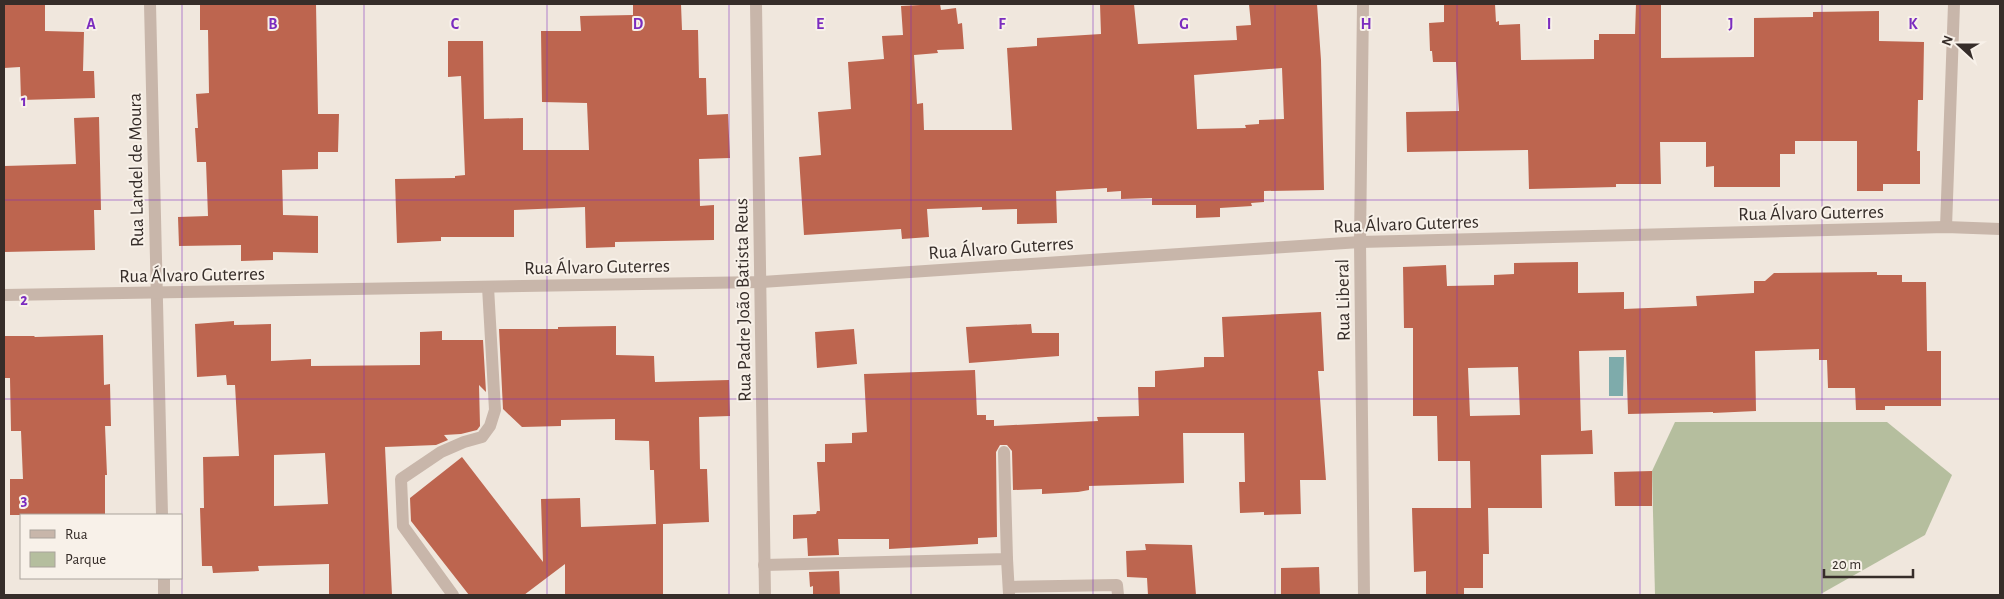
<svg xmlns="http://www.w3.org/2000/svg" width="2004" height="599" font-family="'Alegreya Sans',sans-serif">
	<rect width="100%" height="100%" fill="#f0e7dd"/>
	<polygon fill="#b5be9e" points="1675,422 1887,422 1952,475 1925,535 1819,595 1655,595 1652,471"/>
	<polygon fill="#7eabab" points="1609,357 1624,357 1623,396 1609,396"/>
	<g fill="#bd654f" fill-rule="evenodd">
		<polygon points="4,4 45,4 45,31 84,32 83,71 94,71 95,98 21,100 20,67 4,68"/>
		<polygon points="200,4 316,4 318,114 339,114 338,152 318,152 318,169 282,170 283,215 318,216 318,253 273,252 273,260 241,261 241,245 179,246 178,217 208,216 206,162 197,162 195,128 198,128 196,94 209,93 208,30 200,30"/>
		<polygon points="633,4 681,4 682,30 698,30 699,78 706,78 707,115 728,114 730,158 699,159 700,206 714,205 714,240 615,242 615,247 586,248 585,207 514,210 514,237 441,237 441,241 397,243 395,179 455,178 455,176 465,175 461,76 448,77 448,41 483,41 484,119 523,118 523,150 589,150 587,103 542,102 541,31 581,31 580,16 633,15"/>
		<path d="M940,4L941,10L956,8L958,24L962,23L964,49L937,50L938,53L914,55L917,104L923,103L924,130H1012L1007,48L1037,46V38L1101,34L1100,4H1134L1138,44L1237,40L1236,26L1251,25L1249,4H1317L1321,60L1324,190L1264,191V202L1251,203L1252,206L1220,208V217L1196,218V205H1152V198L1121,199V191L1107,192V188L1056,191L1057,223L1017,224V209L982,210V207L927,209L929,237L902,239L901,229L804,235L799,157L821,155L818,112L851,109L848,62L884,59L882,36L903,35L901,6ZM1282,68L1284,119L1259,120V124L1245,125L1246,128L1197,129L1194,75Z"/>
		<polygon points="1444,4 1495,4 1496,22 1499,21 1499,25 1520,24 1521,60 1594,59 1594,40 1599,40 1599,34 1635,34 1636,4 1661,4 1661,58 1754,57 1754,18 1813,17 1813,12 1879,11 1879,41 1924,42 1923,100 1918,100 1917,151 1920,151 1920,184 1883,184 1883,191 1857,191 1857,141 1795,141 1795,154 1780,154 1780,187 1714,187 1714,166 1706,167 1706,142 1660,142 1661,184 1616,184 1616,187 1529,189 1528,150 1407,152 1406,112 1459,111 1456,62 1433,62 1432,51 1430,51 1429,23 1444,22"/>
		<polygon points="99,117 101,210 94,210 95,250 4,252 4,166 76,164 74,118"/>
		<path d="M1578,262V293L1624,292V309L1697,306L1696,296L1754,293V281H1765L1774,273L1877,272V275H1902V282H1926L1927,351H1941V406H1885V410H1856L1855,388H1828L1827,360H1819V349L1755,351L1756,411L1713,413V412L1628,414L1626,350L1579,351L1581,431L1592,430L1593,454L1541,455L1542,508H1488L1489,554H1483V588H1464V595H1426V571L1414,572L1412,508H1471L1470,461H1438L1437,416H1413V328H1404L1403,267L1446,265L1447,286L1494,285V275L1514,274V263ZM1518,367L1520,415L1470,416L1468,368Z"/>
		<polygon points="1321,312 1324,371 1318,371 1326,480 1300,480 1301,514 1264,515 1264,512 1240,513 1239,482 1245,482 1244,433 1183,433 1184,483 1089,486 1089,490 1078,492 1042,494 1042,489 1013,490 1012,451 1007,445 1000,445 996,452 997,537 978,538 978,544 889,549 889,539 838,539 839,555 808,556 807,538 793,539 793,515 816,514 817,511 820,511 817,462 825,462 825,444 852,443 852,433 867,432 864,374 975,370 977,415 986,415 986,420 994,420 994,426 1098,421 1097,417 1139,416 1138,387 1155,387 1155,371 1204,367 1204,357 1224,357 1222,317"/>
		<path d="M234,321V325L271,324V361L311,359V366L420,365V332L442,331V340H483L486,392L479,385L480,426L477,430L461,434L444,435L448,440L436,445L385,447L392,595H329V564L258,566L259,571L213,573L212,566H202L200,508H204L203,457L239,456L235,385H227L226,375L197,377L195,324ZM325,453L328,504L274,506V455Z"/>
		<polygon points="1031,324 1032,333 1059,333 1059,356 969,363 966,327"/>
		<polygon points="616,326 616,355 654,356 655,382 729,380 730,416 699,417 700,469 707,469 709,522 663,524 663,595 565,595 565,564 524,595 469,595 411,521 410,498 462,457 543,562 541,499 580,498 581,527 656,524 654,470 650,470 649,441 615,440 615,419 561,420 561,426 522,427 503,409 499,329 558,329 558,327"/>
		<polygon points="854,329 857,364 817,368 815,332"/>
		<polygon points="103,335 104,385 110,384 111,426 105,426 107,475 105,475 105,515 10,515 10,479 23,479 21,431 11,431 10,378 4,378 4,336 34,336 35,337"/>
		<polygon points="1652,471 1652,506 1615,506 1614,472"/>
		<polygon points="1145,544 1192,545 1196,595 1148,595 1147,578 1127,577 1126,551 1146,550"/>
		<polygon points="1319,567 1320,595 1281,595 1281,568"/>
		<polygon points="839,571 840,595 813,595 813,586 810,587 809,572"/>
	</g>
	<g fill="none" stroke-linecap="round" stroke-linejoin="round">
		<g stroke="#c8b6aa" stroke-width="12">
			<polyline points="150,4 162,515"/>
			<polyline points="756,4 765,595"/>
			<polyline points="1363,4 1360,242 1364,595"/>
			<polyline points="1946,227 1954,4"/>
			<polyline points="4,295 761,282 1360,242 1946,227 2000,229"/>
			<polyline points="1007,559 1009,594"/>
			<polyline points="764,565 1007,559 1004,452"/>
			<polyline points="164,578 164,595"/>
			<polyline points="1009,587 1117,585 1118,595"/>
			<polyline points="453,595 403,526 401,479 441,452 464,442 482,437 490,426 495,410 488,287"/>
		</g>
	</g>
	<path fill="none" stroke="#7b2cbf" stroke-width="1" stroke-opacity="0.55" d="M182,4V595M364,4V595M547,4V595M729,4V595M911,4V595M1093,4V595M1275,4V595M1457,4V595M1640,4V595M1822,4V595M4,200H2000M4,399H2000"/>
	<g text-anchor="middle" stroke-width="4" stroke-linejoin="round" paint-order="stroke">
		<g font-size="19" fill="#362d29" stroke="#f8f1e9">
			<text transform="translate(135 170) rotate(-91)" y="7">Rua Landel de Moura</text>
			<text transform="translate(1811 212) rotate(-1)" y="7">Rua Álvaro Guterres</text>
			<text transform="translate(1406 223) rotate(-2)" y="7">Rua Álvaro Guterres</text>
			<text transform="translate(1001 247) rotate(-4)" y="7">Rua Álvaro Guterres</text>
			<text transform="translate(597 266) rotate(-1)" y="7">Rua Álvaro Guterres</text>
			<text transform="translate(192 274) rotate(-1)" y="7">Rua Álvaro Guterres</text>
			<text transform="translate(742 300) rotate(-91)" y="7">Rua Padre João Batista Reus</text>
			<text transform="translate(1342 300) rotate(-91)" y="7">Rua Liberal</text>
		</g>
	</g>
	<g font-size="16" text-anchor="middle" font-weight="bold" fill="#7b2cbf" stroke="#f8f1e9" stroke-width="4" stroke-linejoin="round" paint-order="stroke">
		<text x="91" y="29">A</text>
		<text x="273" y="29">B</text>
		<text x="455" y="29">C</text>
		<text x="638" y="29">D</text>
		<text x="820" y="29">E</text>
		<text x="1002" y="29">F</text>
		<text x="1184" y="29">G</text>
		<text x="1366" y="29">H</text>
		<text x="1549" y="29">I</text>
		<text x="1731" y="29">J</text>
		<text x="1913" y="29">K</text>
		<text x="24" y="106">1</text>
		<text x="24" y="305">2</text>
		<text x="24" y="505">3</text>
	</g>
	<rect width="2004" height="599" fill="none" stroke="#362d29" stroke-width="10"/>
	<rect x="20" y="514" width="162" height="65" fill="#f8f1e9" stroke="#aaa39c"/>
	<rect x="30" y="530" width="25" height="8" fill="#c8b6aa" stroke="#aaa39c"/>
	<text x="65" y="539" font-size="15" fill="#362d29">Rua</text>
	<rect x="30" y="552" width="25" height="15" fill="#b5be9e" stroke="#aaa39c"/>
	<text x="65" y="564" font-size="15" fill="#362d29">Parque</text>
	<g transform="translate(1959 45) rotate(291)" stroke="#f8f1e9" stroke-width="4" paint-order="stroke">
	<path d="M0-4L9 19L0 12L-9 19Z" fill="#362d29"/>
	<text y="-8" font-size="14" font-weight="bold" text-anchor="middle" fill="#362d29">N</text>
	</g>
	<path d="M1824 569v8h89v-8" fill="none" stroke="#362d29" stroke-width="2.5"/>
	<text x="1832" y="569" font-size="15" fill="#362d29" stroke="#f8f1e9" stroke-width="4" paint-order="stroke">20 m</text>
</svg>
